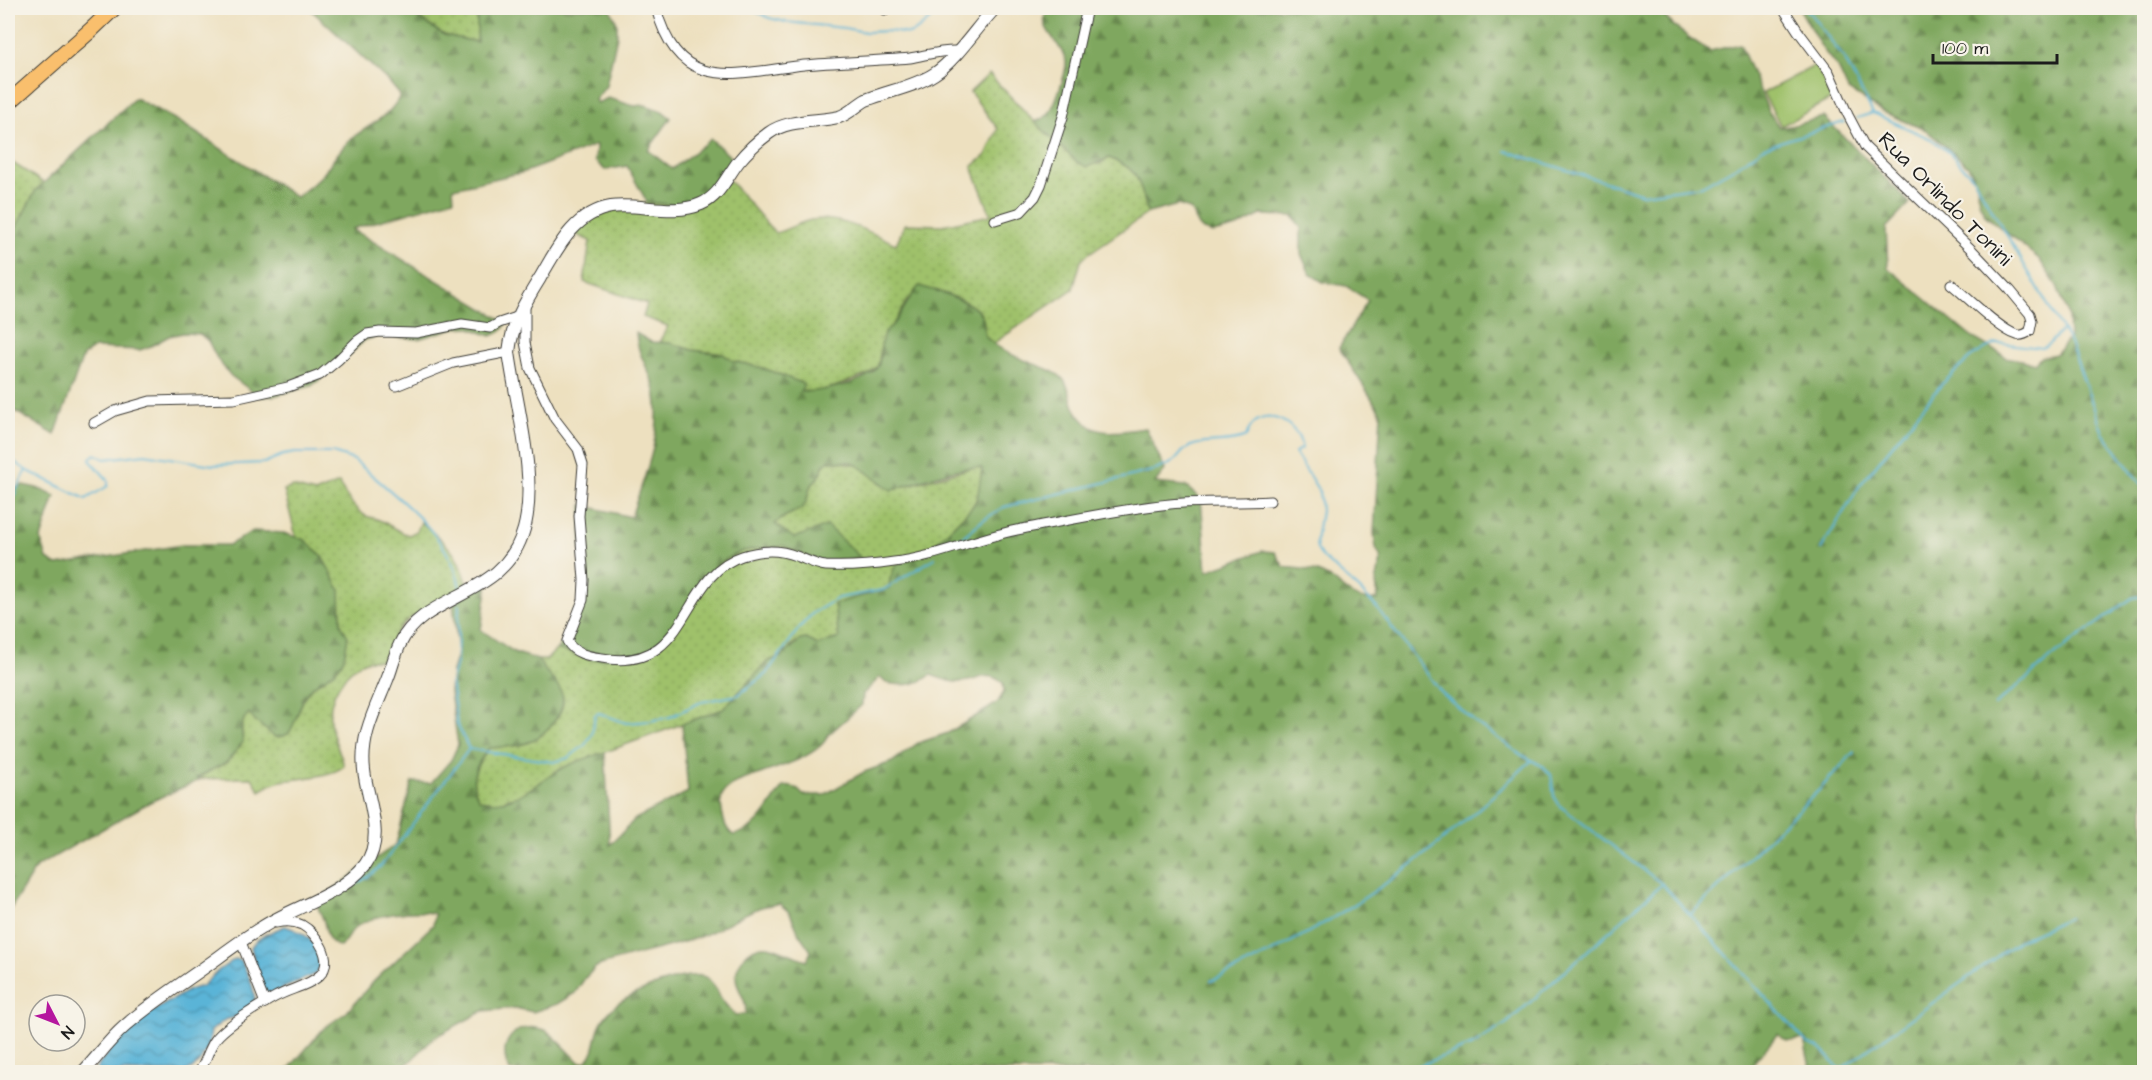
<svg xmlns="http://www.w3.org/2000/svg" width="2152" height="1080" font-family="'Architects Daughter',sans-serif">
	<defs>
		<pattern id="grass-dots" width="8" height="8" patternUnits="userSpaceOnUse" patternTransform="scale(1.5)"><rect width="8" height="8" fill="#9fc16a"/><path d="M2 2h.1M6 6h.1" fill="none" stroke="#88a55b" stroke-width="1.8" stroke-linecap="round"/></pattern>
		<pattern id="forest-firs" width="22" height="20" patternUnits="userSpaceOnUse" patternTransform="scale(1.5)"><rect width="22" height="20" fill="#7fa75e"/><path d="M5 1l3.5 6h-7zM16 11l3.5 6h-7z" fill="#67874d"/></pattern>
		<pattern id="water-waves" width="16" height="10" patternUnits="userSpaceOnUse" patternTransform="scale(1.5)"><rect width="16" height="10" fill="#5ab4d7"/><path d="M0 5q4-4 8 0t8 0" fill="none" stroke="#4a92ae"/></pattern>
	</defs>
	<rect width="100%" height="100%" fill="#f7f3e8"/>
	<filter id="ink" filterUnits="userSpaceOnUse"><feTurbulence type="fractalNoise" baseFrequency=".0167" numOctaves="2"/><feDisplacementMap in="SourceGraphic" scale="12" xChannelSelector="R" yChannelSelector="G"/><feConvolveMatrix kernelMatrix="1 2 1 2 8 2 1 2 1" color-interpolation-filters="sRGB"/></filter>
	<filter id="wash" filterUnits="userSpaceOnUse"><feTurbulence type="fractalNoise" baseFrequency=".008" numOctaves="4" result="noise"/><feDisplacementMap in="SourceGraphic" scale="24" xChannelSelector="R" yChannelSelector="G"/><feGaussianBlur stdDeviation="1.35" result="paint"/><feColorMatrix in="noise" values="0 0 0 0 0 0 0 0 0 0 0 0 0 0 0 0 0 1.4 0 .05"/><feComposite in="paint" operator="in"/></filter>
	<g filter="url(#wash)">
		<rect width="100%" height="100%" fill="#ede0bf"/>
		<g fill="url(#grass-dots)" stroke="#5e6e43" stroke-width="1.5">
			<polygon points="403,8 477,8 478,42 444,35"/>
			<path d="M989,74L1035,122L1077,162L1099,164L1109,158C1143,170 1138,182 1148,213L1088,254L1081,261L1073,289L994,343C979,335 987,331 983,319C978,303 949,295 935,290L907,300L894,323L883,335L878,366L869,374L834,387L815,392L800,391L803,384L763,368L733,361L723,354L692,350L670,343L659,342L668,326L643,317L647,304L584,282L590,241L566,230L616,201L677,205L730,181L775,233C787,230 798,223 811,220C840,215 871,233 896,244L905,224L942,225L991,215L972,167L986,155L998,129L970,92Z"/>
			<polygon points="8,160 44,183 36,190 8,243"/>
			<path d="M833,460L857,465L891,490L975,467L982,468C981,482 980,495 972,507L924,555L890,579L889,588L834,604L839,638L818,645L806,639L794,643L781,657L768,661L723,709L562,768L518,797L508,798L499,803L480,800C466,781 477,763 489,748C501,747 515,747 527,743C543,738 568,712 562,694C557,679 544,673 538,660H546L557,649L593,660L728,558L743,551L784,546L823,563L775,524L784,517L801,509L806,503L810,487L821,474L823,466L828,461Z"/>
			<path d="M339,483C344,494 355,510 366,516C372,518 378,519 384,522C392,527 399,532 409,535L417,531L421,522C448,545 465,558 468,595C445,606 408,610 395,635C391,643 389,653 386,661C382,661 376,660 372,660C350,662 332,691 330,712C328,730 340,749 344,766C334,776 297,779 282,781C274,782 267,787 260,791L252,778L196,779L227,762L243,742C241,731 240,721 249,712L254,720L275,737L284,736L289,733L306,694L314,684L324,680L345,647L348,637L341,624L340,590L321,555L305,540L296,537L284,490L293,487L315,493Z"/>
		</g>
		<g fill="url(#forest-firs)" stroke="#4e623d" stroke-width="1.5" fill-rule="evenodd">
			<path d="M309,8H403L444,35L477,42V8H610L617,23V36L606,86L595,100L597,103L608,98L634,106L645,105L662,111L671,118L648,150L672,169L711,139L736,162L706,201L677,205L647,202L627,166L605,170L595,161L596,145L525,172L453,188L454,199L352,229L506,322C504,331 499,333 491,336L468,327L454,328L418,339L379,336L365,340L333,370L311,386L273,396L260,397L231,376L218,360L208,341L200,334L183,333L169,336L151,346L140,350L95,348L83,356L55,435L8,407V243L36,190L135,98L178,121L296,197C304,191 314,184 321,176C332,164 338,150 351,139C367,126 392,116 400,95L389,82Z"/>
			<path d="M1049,8H1658C1670,26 1692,40 1710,51L1740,44L1769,112L1779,127C1788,129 1812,119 1824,117L1910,203L1886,228L1888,268L1970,336L2006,357L2035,363L2041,357L2056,354L2069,338L2068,315L2057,286L2039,259L1986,216L1979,202L1977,185L1968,166L1926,130L1883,112L1848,90L1839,70L1822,48L1799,8H2143L2144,1072H1811L1804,1039C1792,1042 1786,1042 1777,1034C1770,1047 1753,1058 1750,1072L510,1071C495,1045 515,1019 545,1030C553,1034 571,1054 579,1062H586C599,1048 593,1035 603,1020C606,1015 611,1010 615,1006C629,994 690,968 707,978C715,984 717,993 723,1001C726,1006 731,1010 735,1015L745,1014C748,1001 740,995 737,983C732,966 749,944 768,946C778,948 795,957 807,960L811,951L799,934L790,913L780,904C750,905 731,925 704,935C669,949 631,954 596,967L585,978L575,993L557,1004L533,1012L515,1008L483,1011L433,1038L410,1062L397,1069L398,1072H286L324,1028L347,1012L371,984L433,925L435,914C417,908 370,915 355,928C349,933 346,941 340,947C327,941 327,935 324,922C322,915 318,909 316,902L396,844L412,782L431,783L451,760L458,745L450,692L452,671L458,651L453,603L489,576L481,630L514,652L538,660C544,673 557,679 562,694C568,712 543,738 526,743C515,747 501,747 489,748C477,763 466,781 480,800C512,809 535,784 561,769C574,761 591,757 605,752L610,845L635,819L688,792L682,724L723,709L768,661L781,657L800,640L806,639L818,645L839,638L834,604L889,588L890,579L896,564L924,555L972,507L977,500L982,468C961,464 913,484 891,490L857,465L851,462L828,461L823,466L821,474L810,487L806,503L801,509L784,517L775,524L794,538L827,526L860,557L823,563L784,546L743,551L728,558L715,568L675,627L650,652L593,660L557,649L571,629L580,604L582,505L631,517C644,477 664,434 655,390C650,369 637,356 636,333L651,342L670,343L692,350L723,354L733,361L763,368L804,384L801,391C817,394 870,382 878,366C882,357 879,343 884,334C886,330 891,327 893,324C903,311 909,298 919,286C934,290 979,302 983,319C985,327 981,334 989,340C999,349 1016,357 1029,362C1038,366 1055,370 1062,378C1070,386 1070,398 1074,407C1092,441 1116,431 1146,428L1165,470L1155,483L1185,486L1201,499L1207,571L1262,551L1275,552L1284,567C1298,569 1309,568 1322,574C1348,586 1344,600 1378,600L1376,582L1381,558L1376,548L1374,533L1381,413L1339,348L1368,300L1346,286L1323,282L1310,274L1301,254V228L1293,216L1261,215L1237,227L1213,233L1203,230L1199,226L1190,209L1178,205L1148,213C1138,182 1142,170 1109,158L1087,167L1077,162L1035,122C1039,120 1044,118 1047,115C1054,109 1067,71 1066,62C1063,42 1033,27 1049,8ZM931,675C939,678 951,683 960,682C979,682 985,669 1003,683L1004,692L998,702L986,710L948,733L918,743L892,762L864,772L824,795H803C797,788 793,785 783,787C768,806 760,830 733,835C725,829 724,821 722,811C721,806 720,798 723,793C726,788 733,785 738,782C761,772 820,759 828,735L862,705L863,694L880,677L886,683C903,686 916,686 931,675Z"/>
			<path d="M23,485L37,488L55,496L41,539L47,559L57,565L182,545H229L253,531L284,533L305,540L321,555L340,590L341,624L348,637C346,644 346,653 343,660C336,677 315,679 306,694C299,706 297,721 289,733L284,736L275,737L254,720L249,713C240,721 241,731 243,742L227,762L196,778L200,780L150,802L36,867L8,913V490Z"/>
		</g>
		<polygon fill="#9fc16a" stroke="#5e6e43" stroke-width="1.5" points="1816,65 1833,98 1781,126 1763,93"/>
		<g fill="url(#water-waves)" stroke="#3b687a" stroke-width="1.5">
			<path d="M285,926C306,933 314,939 322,962L315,974L273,993H266L257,975L251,947C259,935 272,932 285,926Z"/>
			<path d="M235,959L240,960C248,973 255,987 255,1003C249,1011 236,1019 226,1019L211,1031L209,1045L200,1061L192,1069L183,1072H94L114,1044L139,1019L189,990L202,986L219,970Z"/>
		</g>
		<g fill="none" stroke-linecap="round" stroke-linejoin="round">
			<g stroke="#5ab4d7" stroke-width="2">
				<polyline points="749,8 769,18 786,22 844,28 866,32 889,31 909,34 916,31 944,8"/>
				<polyline points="1806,8 1844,58 1873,113 1931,139 1950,153 1974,179 2070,343 2103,433 2144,489"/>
				<polyline points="1857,118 1873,113"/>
				<polyline points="1506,151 1643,194 1702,186 1739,165 1764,147 1844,122"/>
				<path d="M8,457L26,470L86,499L108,486V480L90,460V458L95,454L105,459L145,454L213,465L264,463L283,455L295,453H333L354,460C393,494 452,535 460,588"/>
				<polyline points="8,508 26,470"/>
				<path d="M959,540L983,520L1004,507L1156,470C1161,467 1169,465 1173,462C1180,457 1182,449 1191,446C1209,440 1229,445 1246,437C1256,402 1299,419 1302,449L1298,450L1295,453L1319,491L1321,511L1316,541L1317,549L1322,557L1359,589L1377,608L1441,692L1476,723L1520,754L1544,767L1551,775L1554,796L1560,806L1662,884L1807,1043L1820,1048L1840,1069V1072"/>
				<polyline points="1821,549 1860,485 1941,385 1970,358 1988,347 1998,343 2042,348 2050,343 2062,330"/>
				<polyline points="459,604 457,659 451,682 457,724 469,749"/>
				<polyline points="1995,705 2057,653 2132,598 2144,596"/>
				<polyline points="469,749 554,762 568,758 585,745 592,734 595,715 599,713 626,723 650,721 670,717 701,702 738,695 766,674 800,627 813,613 838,598 883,590 935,558"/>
				<polyline points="353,885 368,877 381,866 469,749"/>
				<polyline points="1690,915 1820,789 1854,752"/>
				<path d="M1211,981C1290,946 1368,901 1435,846C1469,819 1500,789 1532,760"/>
				<polyline points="1841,1069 2020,940 2068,918"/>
				<polyline points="1402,1072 1473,1045 1507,1023 1662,884"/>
			</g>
		</g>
	</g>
	<g filter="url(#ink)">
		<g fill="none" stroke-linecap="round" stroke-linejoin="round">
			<defs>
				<g id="minor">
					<path d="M656,8C679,95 735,73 804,65C839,62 875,61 910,58C927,55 941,50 958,51"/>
					<path d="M1783,8L1798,31L1829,72L1848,115L1865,147L1973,251L2010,290L2030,314L2032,321L2030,331C2026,334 2022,336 2017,335C2000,330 1966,296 1951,284"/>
					<polyline points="885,10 885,8"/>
					<polyline points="995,220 1021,212 1035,197 1041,185 1063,117 1087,8"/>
					<path d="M525,305V342L530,368L555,419L578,449L583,465L579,516L584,580L583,600L567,641C574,654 588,656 602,658C691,674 679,576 742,556C759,550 779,549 796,556C805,559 815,565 826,566C845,567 874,565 894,562C938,557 978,537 1022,529C1070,520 1120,509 1170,504C1203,501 1237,503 1270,501"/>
					<polyline points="396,386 453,363 509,352"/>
					<polyline points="94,423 115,411 150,401 234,399 288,387 320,375 338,360 357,341 367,334 380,332 416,333 462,324 490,328 499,323 517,317"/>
					<polyline points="241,942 265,1003"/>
					<path d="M199,1072C206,1062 208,1050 215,1040C225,1026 260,1005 275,997C289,989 309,986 320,975C335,961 317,933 302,925C294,921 285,921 276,923"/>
				</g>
				<path id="tertiary" d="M83,1072C97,1058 108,1041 124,1027C146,1007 171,991 195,974C217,959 238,942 261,928C294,906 339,897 365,865C386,837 367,800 364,770C360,737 375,710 387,680C392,668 394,656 400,644C424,592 505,599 524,529C538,478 516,405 509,352C512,324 525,302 540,278C557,249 574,213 611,207C640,203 673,216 701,204C720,196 727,176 739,161C748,150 758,141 769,133C788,119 818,122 839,117C849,114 857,105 866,100C888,91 914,87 934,74C956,60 976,28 995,8"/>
				<polyline id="primary" points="8,103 91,30 114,8"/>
			</defs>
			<use href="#minor" stroke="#3b3934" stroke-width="11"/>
			<use href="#tertiary" stroke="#3b3934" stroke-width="14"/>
			<use href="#primary" stroke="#3b3934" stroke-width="17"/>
			<use href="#minor" stroke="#fff" stroke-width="9"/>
			<use href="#tertiary" stroke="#fff" stroke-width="12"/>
			<use href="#primary" stroke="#f9bf6d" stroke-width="15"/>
		</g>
	</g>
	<g text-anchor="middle" stroke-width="4.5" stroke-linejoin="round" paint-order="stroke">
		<g font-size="22" fill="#1c1c1c" stroke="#f7f3e8">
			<text transform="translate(1946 198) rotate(45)" y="8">Rua Orlindo Tonini</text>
		</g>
	</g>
	<rect width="2152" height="1080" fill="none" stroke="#f7f3e8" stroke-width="30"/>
	<g transform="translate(57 1023) rotate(132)"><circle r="28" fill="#f7f3e8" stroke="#9f9d96" stroke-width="1.5"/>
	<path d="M0-4.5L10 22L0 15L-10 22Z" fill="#b5179e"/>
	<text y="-9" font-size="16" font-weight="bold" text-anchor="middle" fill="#1c1c1c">N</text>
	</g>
	<path d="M1933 54v9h124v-9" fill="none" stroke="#1c1c1c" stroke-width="3"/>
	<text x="1942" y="54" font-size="18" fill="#1c1c1c" stroke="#f7f3e8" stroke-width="4.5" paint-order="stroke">100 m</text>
</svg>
